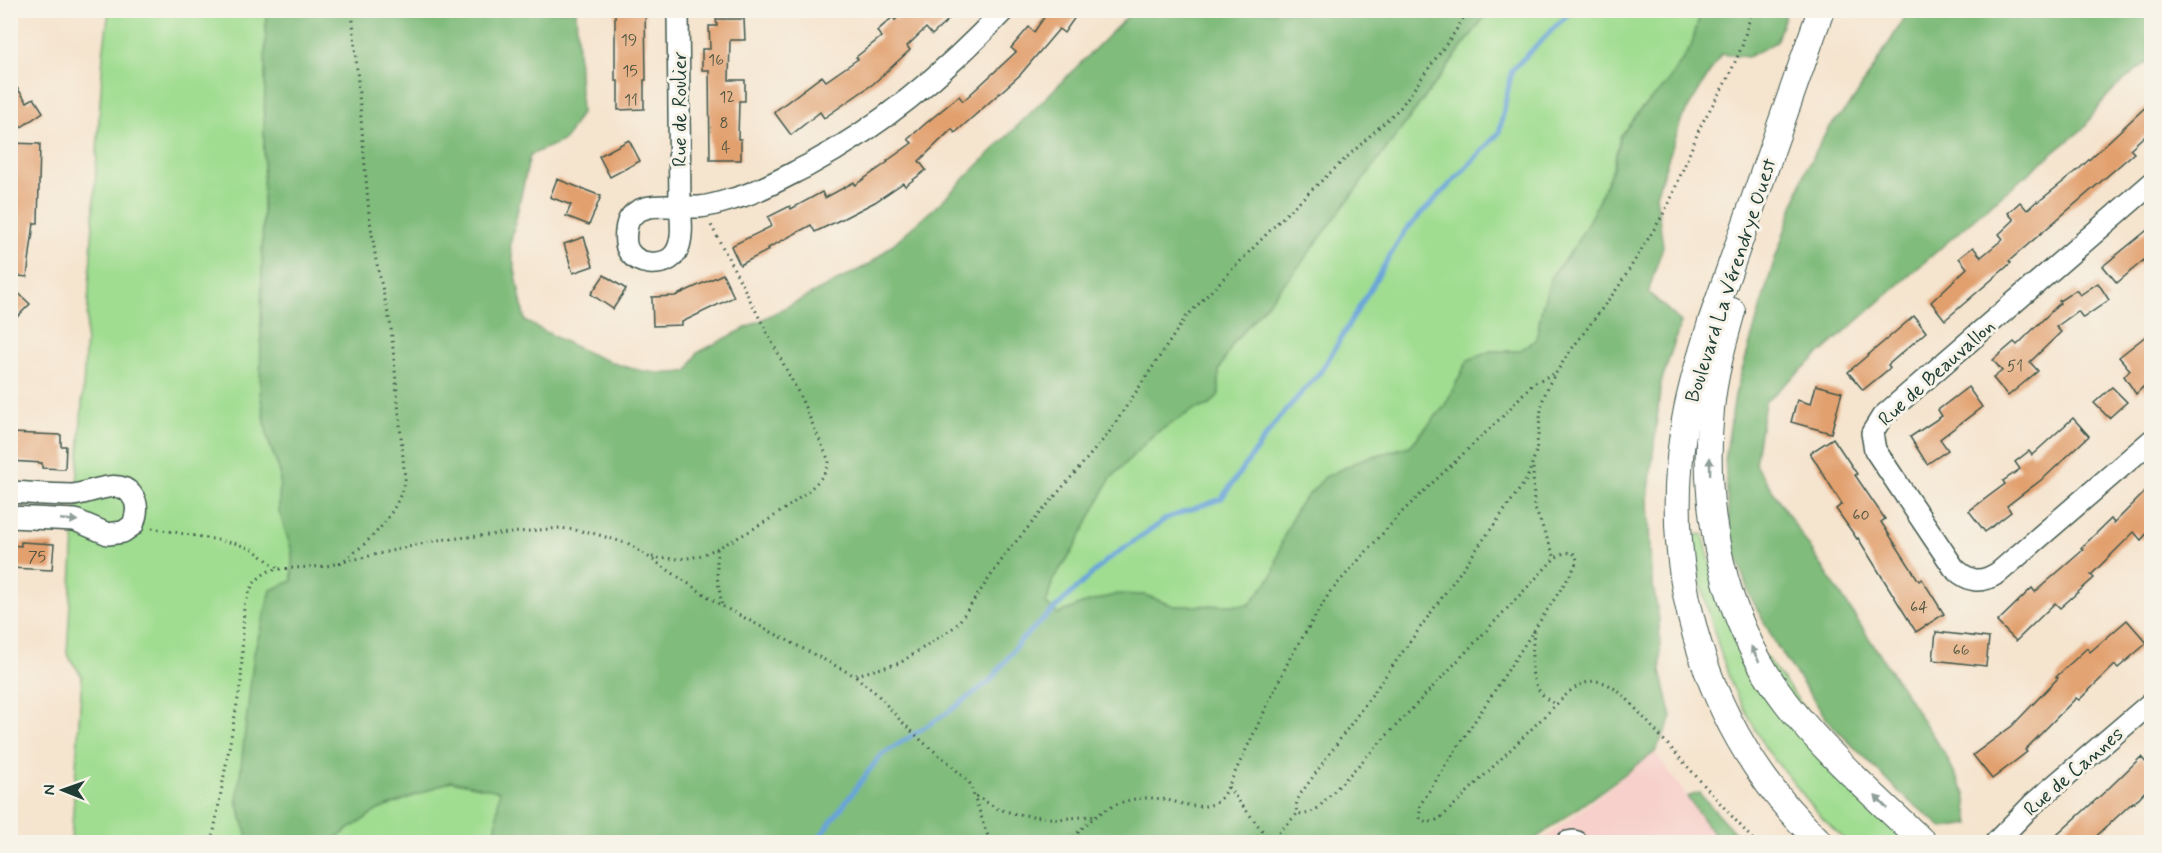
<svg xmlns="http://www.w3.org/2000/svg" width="2162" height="853" font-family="Mynerve,sans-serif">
	<rect width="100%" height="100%" fill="#f7f3e8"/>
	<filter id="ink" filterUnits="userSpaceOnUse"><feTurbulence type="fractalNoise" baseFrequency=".0167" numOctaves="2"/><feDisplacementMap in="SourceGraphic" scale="12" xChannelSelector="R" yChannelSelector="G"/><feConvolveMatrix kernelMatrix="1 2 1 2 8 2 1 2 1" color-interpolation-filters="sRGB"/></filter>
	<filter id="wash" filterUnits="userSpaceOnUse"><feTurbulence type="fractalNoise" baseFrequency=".008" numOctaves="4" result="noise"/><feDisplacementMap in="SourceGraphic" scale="24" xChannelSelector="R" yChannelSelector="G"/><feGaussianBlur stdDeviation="1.35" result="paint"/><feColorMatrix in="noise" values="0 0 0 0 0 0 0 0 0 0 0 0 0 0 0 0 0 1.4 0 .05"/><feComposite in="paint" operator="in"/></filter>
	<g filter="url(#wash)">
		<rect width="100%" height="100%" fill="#f5e4ce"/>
		<polygon fill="#f7d0cb" points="1655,752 1720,842 1540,842"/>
		<g fill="#a0dd91" stroke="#608d62" stroke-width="1.5">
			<polygon points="109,11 266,11 268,440 280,472 279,511 292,551 292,582 271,590 237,801 249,842 251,842 71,842 82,676 67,654 103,55"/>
			<polygon points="1489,11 1701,11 1691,47 1665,86 1641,109 1620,137 1613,168 1593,213 1573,249 1552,275 1542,308 1536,340 1519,351 1491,351 1468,360 1444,407 1410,446 1363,459 1325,477 1283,538 1273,575 1249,605 1174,606 1145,595 1082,604 1058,614 1046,604 1053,579 1072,552 1110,479 1154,434 1193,410 1210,405 1219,394 1219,370 1234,342 1299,266"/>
			<polygon points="1703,534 1719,596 1907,842 1848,842 1823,819 1766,749 1732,686 1719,648 1702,589 1694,535"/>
			<polygon points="451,781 500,791 495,842 330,842 378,810"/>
		</g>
		<g fill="#80bc7b" stroke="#507c58" stroke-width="1.5">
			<path d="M266,11H576L581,113L565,140L530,155L510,245L525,321C571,345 635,383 688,371L697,353L870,264L940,203L1133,11H1489L1299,266L1234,342L1219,370V394L1210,405L1193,410L1154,434L1110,479L1072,552L1053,579L1046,604L1058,614L1082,604L1117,594L1145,595L1174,606L1249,605L1273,575L1283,538L1298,506L1325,477L1363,459L1410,446L1444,407L1468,360L1491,351H1519L1536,340L1542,308L1552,275L1573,249L1593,213L1613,168L1620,137L1641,109L1665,86L1691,47L1701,11H1787L1776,42L1748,57L1721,54L1682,118L1656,195L1663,246L1648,292L1681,322L1661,383L1648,500L1651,574L1659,619L1661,671L1672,718L1655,752L1531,842H495L499,791L451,781L378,810L330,842H249L237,801L254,653L271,590L292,581V551L279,511L280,472L268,440L260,393Z"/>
			<path d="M1909,11H2152L2151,59C2124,80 2102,96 2085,127L1985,209L1765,402L1755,464L1945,754L1965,794L1970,824L1943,828L1900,793L1828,721L1777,646L1749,594L1730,535L1725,459L1735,395L1772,268L1805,171L1828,129L1852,102Z"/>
			<polygon points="1699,793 1743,842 1719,842 1687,797"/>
		</g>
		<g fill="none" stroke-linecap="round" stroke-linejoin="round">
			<polyline stroke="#69a4d9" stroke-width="5" points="816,842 880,756 947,713 990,681 1022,639 1106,561 1167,518 1221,499 1279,418 1322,370 1404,232 1499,133 1512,70 1572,10"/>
		</g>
		<g id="blocks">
			<g fill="#e2a06e">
				<polygon points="615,10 645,10 646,80 644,80 644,109 618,110 618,81 615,81"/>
				<polygon points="906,10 959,10 932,35 926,28 907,46 910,50 873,84 824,118 820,112 791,135 774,112 822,76 826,81 858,59 856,57 881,37 877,31 893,17 895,20"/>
				<polygon points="1049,10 1080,10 1064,33 1059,29 1020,75 955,133 952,129 919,161 926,170 905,186 903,183 875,202 844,218 815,232 811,225 768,248 769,250 740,265 731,246 772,226 768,217 790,206 791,209 822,192 825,198 854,182 855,185 888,162 887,161 912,143 908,139 925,124 959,96 963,101 1016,52 1011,48 1029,27 1034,32"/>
				<polygon points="716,19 744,19 745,40 730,40 729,80 745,80 745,101 739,101 738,139 741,139 741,160 710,160 709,70 702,70 702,49 710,49 709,26 717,26"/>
				<polygon points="10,78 27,102 34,98 43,112 10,135"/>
				<polygon points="2151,102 2151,130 2130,149 2134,153 2009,261 2011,263 1945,320 1931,302 1967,268 1959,258 1973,247 1981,257 2003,239 1999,234 2014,220 2008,213 2020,202 2027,210 2037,201 2038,202 2079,169"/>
				<polygon points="629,140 640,161 610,177 599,156"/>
				<polygon points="10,143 40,144 38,223 34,223 27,277 10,275 10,252 14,223 10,223"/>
				<polygon points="557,179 601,196 589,225 566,216 571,205 550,197"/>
				<polygon points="2151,227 2151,254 2117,283 2103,266"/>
				<polygon points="584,237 593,266 573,273 564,244"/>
				<polygon points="723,274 734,297 682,322 682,325 653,326 652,297 675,296"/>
				<polygon points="604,275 626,289 613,309 591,294"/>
				<polygon points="2098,283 2109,300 2083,318 2078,311 2056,327 2061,332 2030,362 2038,371 2008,396 1993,378 2002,371 1993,360 2014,342 2017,345 2060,303 2059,301 2076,290 2080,295"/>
				<polygon points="10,285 30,304 10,324"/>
				<polygon points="1914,316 1926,332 1888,365 1890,368 1863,390 1848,372"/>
				<polygon points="2151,332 2151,398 2143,387 2136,394 2124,376 2130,370 2119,357"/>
				<polygon points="1816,385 1842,392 1831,433 1791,422 1797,400 1811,404"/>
				<polygon points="1968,387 1982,407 1940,439 1948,450 1927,464 1910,437 1942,416 1938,410"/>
				<polygon points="2112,387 2127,402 2109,418 2094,403"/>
				<polygon points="2073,418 2089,436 2045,477 2007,506 2011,512 1985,532 1969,511 2005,484 2003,481 2020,469 2015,462 2029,451 2032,455"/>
				<polygon points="10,433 61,435 61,446 66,446 65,469 42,468 42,463 10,461"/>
				<polygon points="1833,438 1857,474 1855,475 1885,519 1881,522 1919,581 1922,579 1944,614 1916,632 1858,538 1857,539 1836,509 1842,504 1810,453"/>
				<polygon points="2151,486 2151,529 2141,540 2134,532 2091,575 2094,578 2060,608 2055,603 2016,641 1997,622 2032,588 2035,592 2083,550 2081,548 2111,519 2114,523"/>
				<polygon points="21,542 54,544 52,570 10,568 10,545 21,546"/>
				<polygon points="2127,620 2147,643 2118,668 2115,665 2079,700 2076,698 2025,750 2027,752 1992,779 1973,755 2012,726 2058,678 2056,677 2087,648 2090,652"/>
				<polygon points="1936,632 1989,638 1986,666 1933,660"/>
				<polygon points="2141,757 2151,768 2151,785 2134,803 2133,802 2089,843 2048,843 2109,788"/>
			</g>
		</g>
	</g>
	<g filter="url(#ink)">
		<use href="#blocks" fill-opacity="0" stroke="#3f564b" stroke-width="1.5"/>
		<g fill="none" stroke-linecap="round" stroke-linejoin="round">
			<defs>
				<g id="minor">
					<path d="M678,10L680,207C683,232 685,266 649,263C641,262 635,260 630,253C625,247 625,239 626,231C629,196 675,208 699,207C713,206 729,200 743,196C766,188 787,176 809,165C883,125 946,72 1004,10"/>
					<path d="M2152,183L1882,417L1872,433L1875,450L1954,568C1969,582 1980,584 1998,573L2152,440"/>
					<path d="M10,492C31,493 52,495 72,495C89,494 118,477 131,494C139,504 137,513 133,525L123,532L108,534L75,520L10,517"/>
					<polyline points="1567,842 1573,841 1577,842"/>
					<polyline points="1996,842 2033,804 2152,702"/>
				</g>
				<g id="major">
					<path d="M1732,311C1723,344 1714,376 1711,409C1701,510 1723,621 1786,702C1825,753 1877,798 1923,842"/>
					<path d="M1820,842C1709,737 1661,583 1683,433C1688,394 1701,356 1712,319L1821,10"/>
				</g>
			</defs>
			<use href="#minor" stroke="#3f564b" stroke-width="24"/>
			<use href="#major" stroke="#3f564b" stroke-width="28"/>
			<g stroke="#3f564b" stroke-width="3" stroke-dasharray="1.5 4.5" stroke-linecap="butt">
				<path d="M1752,10L1742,46L1728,78L1701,125L1670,201L1661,218L1619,286L1568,354L1549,384L1542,402L1536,452L1527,479L1302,792C1289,812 1299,821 1318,808L1555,558L1562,554L1571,552L1576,555L1577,561L1572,572L1420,805V819C1429,824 1434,822 1443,816L1569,692C1594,674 1606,680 1627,699L1755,842"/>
				<polyline points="1533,468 1534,506 1555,558"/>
				<polyline points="152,528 234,543 252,549 279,569"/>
				<polyline points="717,549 717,576 722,606"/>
				<path d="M652,557C667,559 682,560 698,556C725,548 829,490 829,461L799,394L710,223"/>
				<path d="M340,563C369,543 398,515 405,479L391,327L376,260L369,214L352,10"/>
				<path d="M1534,631C1532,660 1525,688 1555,704"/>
				<polyline points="856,675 900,663 956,626 1008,551 1108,434 1186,317 1289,211 1400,108 1455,32 1468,10"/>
				<polyline points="1228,787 1271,842"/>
				<polyline points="976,796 998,809 1016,814 1057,819 1093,816"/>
				<polyline points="1270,841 1298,813"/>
				<polyline points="212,842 241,682 244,605 253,584 261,576 269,571 279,569 326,566 438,540 560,528 589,532 629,544 722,606 855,676 877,694 900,720 924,743 949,763 970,784 990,842"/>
				<path d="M1070,842C1094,812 1126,791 1167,800C1181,803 1198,810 1213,804C1220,802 1224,793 1228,787L1290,658L1330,592L1402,512L1504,415L1533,383L1554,374"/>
			</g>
			<use href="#minor" stroke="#fff" stroke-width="21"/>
			<use href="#major" stroke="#fff" stroke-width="26"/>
		</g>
		<defs><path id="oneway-solid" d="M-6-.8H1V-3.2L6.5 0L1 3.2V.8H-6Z" transform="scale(1.5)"/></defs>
		<g fill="#8f9e9a">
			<use href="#oneway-solid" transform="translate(1710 466) rotate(-91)"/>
			<use href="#oneway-solid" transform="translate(69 520) rotate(5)"/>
			<use href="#oneway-solid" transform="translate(1755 654) rotate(-117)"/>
			<use href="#oneway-solid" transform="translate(1881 802) rotate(-134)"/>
		</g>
	</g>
	<g text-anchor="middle" stroke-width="6" stroke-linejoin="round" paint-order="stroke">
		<g font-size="16" fill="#505642">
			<text x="629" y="45">19</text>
			<text x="716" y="65">16</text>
			<text x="630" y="76">15</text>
			<text x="727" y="102">12</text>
			<text x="631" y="105">11</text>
			<text x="724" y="128">8</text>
			<text x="726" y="152">4</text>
			<text x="2015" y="371">51</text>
			<text x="1861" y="520">60</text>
			<text x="37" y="562">75</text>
			<text x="1919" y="612">64</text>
			<text x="1961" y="655">66</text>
		</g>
		<g font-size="20" fill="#1f3d34" stroke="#f7f3e8">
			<text transform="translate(679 109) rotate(-90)" y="7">Rue de Roulier</text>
			<text transform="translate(1730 280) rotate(-72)" y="7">Boulevard La Vérendrye Ouest</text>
			<text transform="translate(1936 372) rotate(-42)" y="7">Rue de Beauvallon</text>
			<text transform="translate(2073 771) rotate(-41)" y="7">Rue de Cannes</text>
		</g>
	</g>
	<rect width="2162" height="853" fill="none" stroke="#f7f3e8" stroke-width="36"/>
	<g transform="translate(63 790) rotate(271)" stroke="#f7f3e8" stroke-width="4.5" paint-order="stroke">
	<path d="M0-4.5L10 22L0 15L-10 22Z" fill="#1f3d34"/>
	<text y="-9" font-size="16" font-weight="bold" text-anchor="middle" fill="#1f3d34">N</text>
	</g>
</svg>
